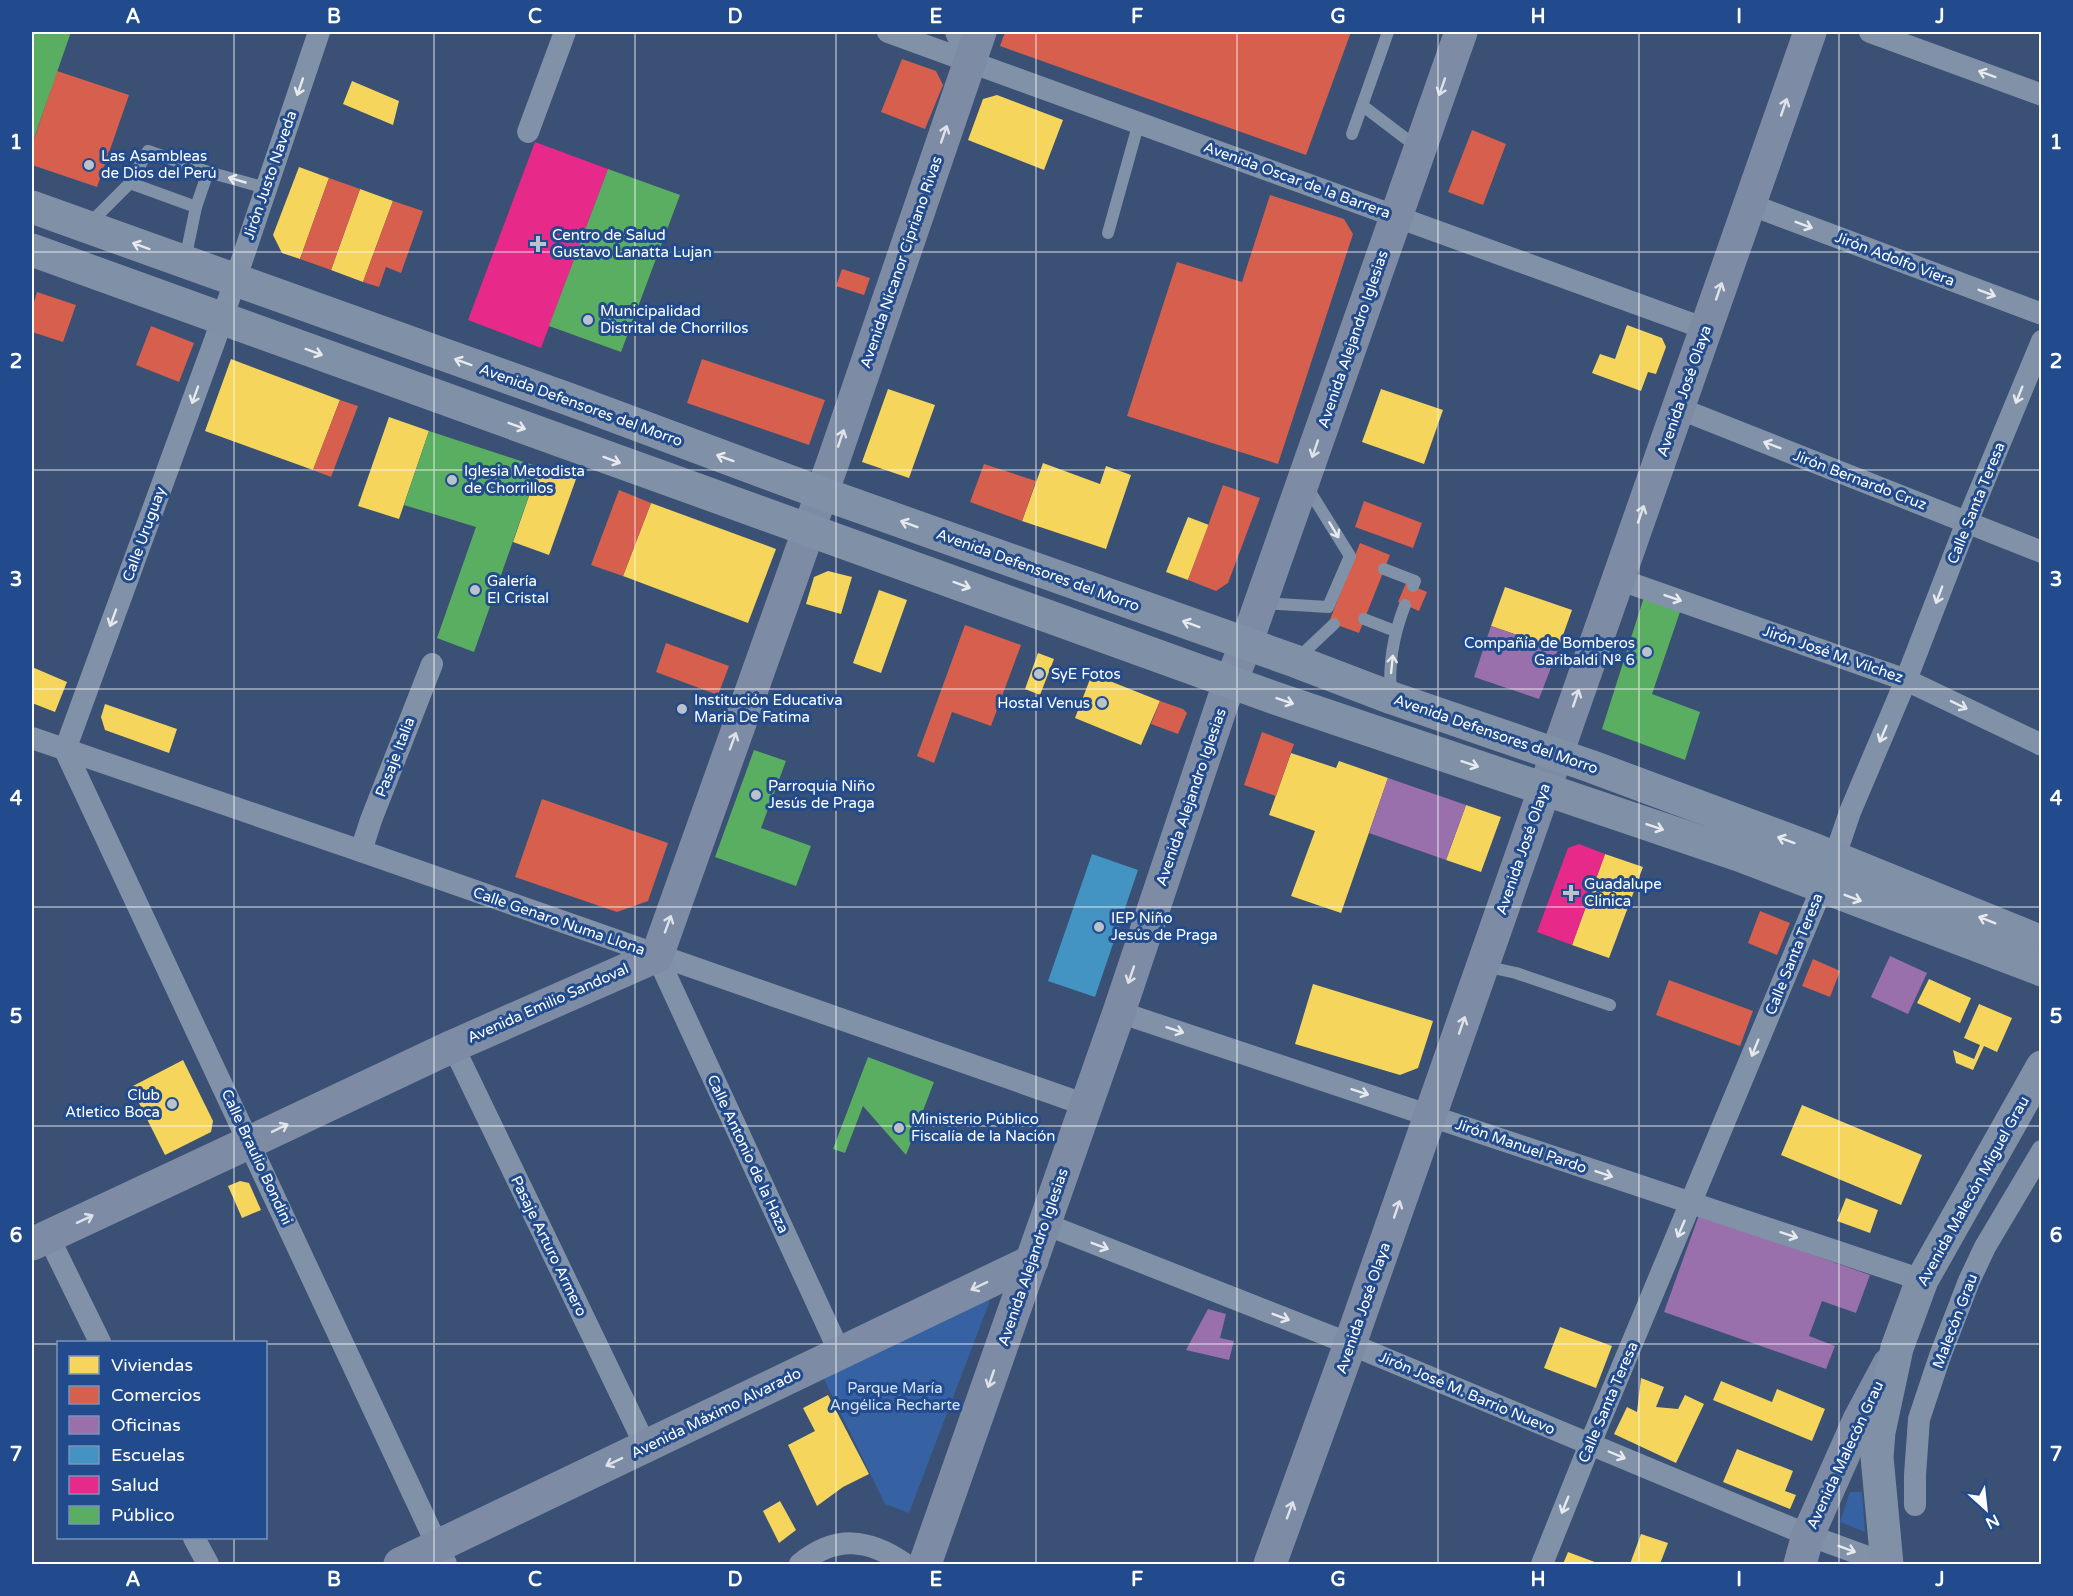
<svg xmlns="http://www.w3.org/2000/svg" width="2073" height="1596" font-family="'Varela Round',sans-serif">
	<rect width="100%" height="100%" fill="#3a5074"/>
	<g fill="#3661a2">
		<polygon points="989,1299 989,1303 909,1513 885,1504 820,1371"/>
		<polygon points="1850,1492 1862,1492 1865,1532 1840,1522"/>
	</g>
	<g fill="#f6d55c">
		<polygon points="352,81 399,101 393,125 343,104"/>
		<polygon points="997,95 1063,120 1044,170 968,140 983,99"/>
		<polygon points="299,167 329,178 300,259 282,253 273,235"/>
		<polygon points="360,189 393,201 363,282 331,270"/>
		<polygon points="1627,325 1662,338 1666,347 1656,374 1648,372 1641,391 1592,373 1600,354 1615,359"/>
		<polygon points="231,359 340,400 313,470 205,431"/>
		<polygon points="888,389 935,405 909,478 862,462"/>
		<polygon points="1381,389 1443,410 1424,464 1362,442"/>
		<polygon points="389,417 429,431 399,519 358,506"/>
		<polygon points="1043,463 1100,484 1106,466 1131,475 1106,549 1022,521"/>
		<polygon points="539,467 576,479 549,555 513,542"/>
		<polygon points="651,503 776,549 748,623 623,576"/>
		<polygon points="1188,517 1209,525 1188,580 1166,572"/>
		<polygon points="828,571 852,577 841,614 806,604 814,577"/>
		<polygon points="1505,587 1572,610 1558,649 1491,626"/>
		<polygon points="879,590 907,600 881,673 853,663"/>
		<polygon points="1038,653 1054,659 1040,695 1025,689"/>
		<polygon points="32,667 67,682 55,712 32,703"/>
		<polygon points="1092,674 1160,701 1141,745 1075,718"/>
		<polygon points="105,704 177,729 169,753 105,730 101,717"/>
		<polygon points="1291,753 1336,768 1339,761 1388,778 1341,913 1291,896 1315,831 1269,815"/>
		<polygon points="1466,805 1501,817 1481,872 1446,860"/>
		<polygon points="1605,854 1643,867 1609,958 1572,945"/>
		<polygon points="1929,979 1971,998 1960,1023 1917,1003"/>
		<polygon points="1313,984 1433,1021 1418,1068 1400,1075 1295,1044"/>
		<polygon points="1979,1004 2012,1018 1997,1052 1984,1046 1973,1070 1956,1063 1953,1050 1974,1059 1980,1045 1964,1038"/>
		<polygon points="183,1060 213,1121 211,1132 165,1155 131,1087"/>
		<polygon points="1802,1105 1922,1155 1901,1205 1781,1155"/>
		<polygon points="240,1181 249,1183 261,1210 242,1218 228,1186"/>
		<polygon points="1846,1198 1878,1210 1870,1233 1837,1221"/>
		<polygon points="1560,1327 1612,1346 1596,1388 1544,1368"/>
		<polygon points="1641,1378 1664,1387 1656,1407 1678,1409 1685,1395 1704,1404 1676,1463 1614,1434 1627,1407 1637,1412"/>
		<polygon points="1721,1381 1772,1402 1777,1389 1825,1409 1812,1441 1713,1400"/>
		<polygon points="828,1395 869,1474 843,1487 817,1506 788,1445 815,1431 803,1408"/>
		<polygon points="1737,1449 1793,1471 1785,1491 1796,1495 1790,1509 1723,1482"/>
		<polygon points="780,1501 796,1530 779,1543 763,1511"/>
		<polygon points="1641,1534 1668,1543 1660,1564 1630,1564"/>
		<polygon points="1568,1552 1600,1564 1563,1564"/>
	</g>
	<g fill="#d6604d">
		<polygon points="1005,32 1351,32 1306,155 1000,46"/>
		<polygon points="902,59 936,71 943,85 925,129 881,112"/>
		<polygon points="57,71 129,95 97,187 32,165 32,145"/>
		<polygon points="1472,130 1506,144 1483,205 1448,192"/>
		<polygon points="329,178 360,189 331,270 300,259"/>
		<polygon points="1270,195 1344,219 1353,234 1278,464 1127,416 1177,262 1242,282"/>
		<polygon points="393,201 423,211 401,273 386,267 379,287 363,282"/>
		<polygon points="842,269 870,278 864,295 836,286"/>
		<polygon points="37,292 76,305 63,342 32,332 32,309"/>
		<polygon points="151,326 194,343 179,382 136,365"/>
		<polygon points="702,359 825,400 809,445 687,403"/>
		<polygon points="340,400 358,406 331,477 313,470"/>
		<polygon points="984,464 1036,481 1022,521 970,502"/>
		<polygon points="1223,485 1260,498 1228,583 1216,591 1188,580"/>
		<polygon points="619,490 651,503 623,576 591,565"/>
		<polygon points="1364,501 1422,523 1413,548 1355,527"/>
		<polygon points="1360,543 1390,555 1359,633 1329,622"/>
		<polygon points="1406,583 1427,592 1419,611 1398,602"/>
		<polygon points="965,625 1021,645 991,726 952,712 934,763 917,756"/>
		<polygon points="666,643 729,666 718,695 656,672"/>
		<polygon points="1160,701 1183,709 1187,713 1178,734 1151,724"/>
		<polygon points="1262,732 1294,744 1276,796 1244,785"/>
		<polygon points="542,799 668,843 648,901 617,912 515,877"/>
		<polygon points="1760,911 1790,923 1777,955 1748,943"/>
		<polygon points="1813,959 1840,971 1830,997 1802,986"/>
		<polygon points="1669,980 1753,1011 1740,1046 1656,1015"/>
	</g>
	<g fill="#9970ab">
		<polygon points="1491,626 1558,649 1539,699 1474,677"/>
		<polygon points="1388,778 1466,805 1446,860 1369,833"/>
		<polygon points="1890,956 1927,973 1908,1014 1871,997"/>
		<polygon points="1699,1215 1870,1275 1856,1313 1822,1301 1809,1336 1835,1346 1826,1369 1664,1312"/>
		<polygon points="1208,1309 1226,1314 1220,1338 1234,1341 1229,1360 1186,1350"/>
	</g>
	<polygon fill="#4393c3" points="1092,854 1138,870 1095,997 1048,981"/>
	<g fill="#e7298a">
		<polygon points="535,142 608,169 541,348 468,320"/>
		<polygon points="1579,844 1605,854 1572,945 1537,932 1568,848"/>
	</g>
	<g fill="#5aae61">
		<polygon points="32,32 71,32 32,144"/>
		<polygon points="608,169 680,195 621,352 549,326"/>
		<polygon points="429,431 539,467 474,652 437,638 476,527 404,505"/>
		<polygon points="1644,597 1681,609 1652,694 1700,712 1685,760 1602,729"/>
		<polygon points="754,750 786,761 761,828 811,846 796,886 715,857"/>
		<polygon points="868,1057 934,1082 906,1155 863,1106 845,1153 833,1149"/>
	</g>
	<g fill="none" stroke-linecap="round" stroke-linejoin="round">
		<g stroke="#8191a7" stroke-width="12">
			<polyline points="1363,106 1417,147"/>
			<polyline points="1352,134 1388,32"/>
			<polyline points="130,183 196,207"/>
			<polyline points="89,224 130,183 148,151 208,172 266,188"/>
			<polyline points="1108,233 1139,122"/>
			<polyline points="185,260 196,207 208,172"/>
			<polyline points="1384,569 1415,581 1413,586"/>
			<polyline points="1263,603 1328,607 1350,556 1307,487"/>
			<polyline points="1364,619 1395,631"/>
			<polyline points="1298,658 1334,624"/>
			<path d="M1391,695C1388,664 1394,633 1405,605"/>
			<polyline points="1484,966 1516,973 1610,1005"/>
		</g>
		<g stroke="#8191a7" stroke-width="22">
			<polyline points="319,32 215,340 65,750 446,1564"/>
			<polyline points="888,32 1706,329"/>
			<polyline points="956,32 969,61"/>
			<polyline points="1870,32 2042,95"/>
			<polyline points="528,132 565,32"/>
			<polyline points="1749,204 2042,314"/>
			<polyline points="1678,408 2042,552"/>
			<polyline points="1618,579 1906,680 2042,745"/>
			<polyline points="32,738 361,851 1086,1105"/>
			<polyline points="361,851 371,820 432,664"/>
			<polyline points="657,956 840,1353"/>
			<polyline points="1119,1012 1922,1280"/>
			<polyline points="453,1046 646,1447"/>
			<polyline points="1045,1224 1350,1344 1808,1535 1887,1564"/>
			<polyline points="48,1236 100,1342"/>
			<polyline points="1915,1505 1915,1475 1919,1419 1940,1356 1969,1281 1985,1247 2042,1151"/>
			<polyline points="194,1538 208,1564"/>
			<path d="M800,1564C835,1535 868,1538 905,1564"/>
			<polyline points="1542,1564 1590,1444 1834,859 1850,812 1906,680 1967,522 2042,341"/>
		</g>
		<g stroke="#7d8ca4" stroke-width="33">
			<polyline points="32,1244 250,1142 453,1046 657,956 834,459 980,32"/>
			<polyline points="400,1564 1032,1261"/>
			<polyline points="925,1564 1119,1012 1223,701 1246,644 1461,32"/>
			<polyline points="1270,1564 1350,1344 1810,32"/>
			<polyline points="1800,1564 1808,1535 1859,1420 1889,1364"/>
		</g>
		<g stroke="#8090a7" stroke-width="33">
			<polyline points="32,207 571,400 821,493 1295,661 1392,698 1590,766 1813,849 2042,942"/>
			<polyline points="32,250 1272,697 1739,855 2042,970"/>
			<polyline points="1887,1564 1877,1457 1879,1432 1897,1348 1922,1280 2042,1067"/>
		</g>
	</g>
	<defs><path id="oneway-shaft" d="M-6 0H5M1.5-3L5.5 0L1.5 3" fill="none" stroke-width="1.6" stroke-linecap="round" stroke-linejoin="round" transform="scale(1.5)"/></defs>
	<g stroke="#e6e9ed">
		<use href="#oneway-shaft" transform="translate(1987 74) rotate(-160)"/>
		<use href="#oneway-shaft" transform="translate(300 87) rotate(109)"/>
		<use href="#oneway-shaft" transform="translate(237 180) rotate(-164)"/>
		<use href="#oneway-shaft" transform="translate(1804 225) rotate(21)"/>
		<use href="#oneway-shaft" transform="translate(141 246) rotate(-160)"/>
		<use href="#oneway-shaft" transform="translate(1987 293) rotate(21)"/>
		<use href="#oneway-shaft" transform="translate(314 352) rotate(20)"/>
		<use href="#oneway-shaft" transform="translate(463 362) rotate(-160)"/>
		<use href="#oneway-shaft" transform="translate(195 395) rotate(110)"/>
		<use href="#oneway-shaft" transform="translate(2019 395) rotate(112)"/>
		<use href="#oneway-shaft" transform="translate(517 426) rotate(20)"/>
		<use href="#oneway-shaft" transform="translate(1772 445) rotate(-159)"/>
		<use href="#oneway-shaft" transform="translate(725 458) rotate(-160)"/>
		<use href="#oneway-shaft" transform="translate(612 460) rotate(20)"/>
		<use href="#oneway-shaft" transform="translate(909 524) rotate(-160)"/>
		<use href="#oneway-shaft" transform="translate(1334 530) rotate(59)"/>
		<use href="#oneway-shaft" transform="translate(962 585) rotate(20)"/>
		<use href="#oneway-shaft" transform="translate(1939 595) rotate(111)"/>
		<use href="#oneway-shaft" transform="translate(1673 598) rotate(19)"/>
		<use href="#oneway-shaft" transform="translate(113 618) rotate(110)"/>
		<use href="#oneway-shaft" transform="translate(1191 624) rotate(-160)"/>
		<use href="#oneway-shaft" transform="translate(1392 664) rotate(-84)"/>
		<use href="#oneway-shaft" transform="translate(1285 701) rotate(19)"/>
		<use href="#oneway-shaft" transform="translate(1959 705) rotate(26)"/>
		<use href="#oneway-shaft" transform="translate(1883 734) rotate(113)"/>
		<use href="#oneway-shaft" transform="translate(1470 764) rotate(19)"/>
		<use href="#oneway-shaft" transform="translate(1655 827) rotate(19)"/>
		<use href="#oneway-shaft" transform="translate(1786 840) rotate(-160)"/>
		<use href="#oneway-shaft" transform="translate(1853 898) rotate(21)"/>
		<use href="#oneway-shaft" transform="translate(1987 920) rotate(-158)"/>
		<use href="#oneway-shaft" transform="translate(1175 1030) rotate(18)"/>
		<use href="#oneway-shaft" transform="translate(1755 1048) rotate(112)"/>
		<use href="#oneway-shaft" transform="translate(1360 1092) rotate(18)"/>
		<use href="#oneway-shaft" transform="translate(1604 1174) rotate(19)"/>
		<use href="#oneway-shaft" transform="translate(1681 1229) rotate(113)"/>
		<use href="#oneway-shaft" transform="translate(1789 1235) rotate(18)"/>
		<use href="#oneway-shaft" transform="translate(1100 1246) rotate(21)"/>
		<use href="#oneway-shaft" transform="translate(1281 1317) rotate(21)"/>
		<use href="#oneway-shaft" transform="translate(1617 1455) rotate(23)"/>
		<use href="#oneway-shaft" transform="translate(1565 1505) rotate(112)"/>
		<use href="#oneway-shaft" transform="translate(1847 1549) rotate(20)"/>
	</g>
	<g stroke="#dee2e8">
		<use href="#oneway-shaft" transform="translate(1442 87) rotate(109)"/>
		<use href="#oneway-shaft" transform="translate(1784 107) rotate(-71)"/>
		<use href="#oneway-shaft" transform="translate(944 134) rotate(-71)"/>
		<use href="#oneway-shaft" transform="translate(1719 291) rotate(-71)"/>
		<use href="#oneway-shaft" transform="translate(841 438) rotate(-71)"/>
		<use href="#oneway-shaft" transform="translate(1315 449) rotate(109)"/>
		<use href="#oneway-shaft" transform="translate(1641 514) rotate(-71)"/>
		<use href="#oneway-shaft" transform="translate(1576 698) rotate(-71)"/>
		<use href="#oneway-shaft" transform="translate(733 741) rotate(-70)"/>
		<use href="#oneway-shaft" transform="translate(668 924) rotate(-70)"/>
		<use href="#oneway-shaft" transform="translate(1131 975) rotate(109)"/>
		<use href="#oneway-shaft" transform="translate(1462 1025) rotate(-71)"/>
		<use href="#oneway-shaft" transform="translate(280 1128) rotate(-26)"/>
		<use href="#oneway-shaft" transform="translate(1397 1209) rotate(-71)"/>
		<use href="#oneway-shaft" transform="translate(85 1219) rotate(-25)"/>
		<use href="#oneway-shaft" transform="translate(979 1286) rotate(154)"/>
		<use href="#oneway-shaft" transform="translate(991 1379) rotate(109)"/>
		<use href="#oneway-shaft" transform="translate(614 1462) rotate(154)"/>
		<use href="#oneway-shaft" transform="translate(1290 1510) rotate(-70)"/>
	</g>
	<path fill="none" stroke="#fff" stroke-width="1.5" stroke-opacity="0.55" d="M234,32V1342M434,32V1564M635,32V1564M836,32V1564M1036,32V1564M1237,32V1564M1438,32V1564M1639,32V1564M1839,32V1564M32,252H2042M32,470H2042M32,689H2042M32,907H2042M32,1126H2042M32,1344H58M266,1344H2042M234,1538V1564"/>
	<g fill="#bac2ce" stroke="#214b8c" stroke-width="2">
		<circle cx="89" cy="165" r="6"/>
		<path d="M535 235h6v6h6v6h-6v6h-6v-6h-6v-6h6z"/>
		<circle cx="588" cy="320" r="6"/>
		<circle cx="452" cy="480" r="6"/>
		<circle cx="475" cy="590" r="6"/>
		<circle cx="1647" cy="652" r="6"/>
		<circle cx="1039" cy="674" r="6"/>
		<circle cx="1102" cy="703" r="6"/>
		<circle cx="682" cy="709" r="6"/>
		<circle cx="756" cy="795" r="6"/>
		<path d="M1568 884h6v6h6v6h-6v6h-6v-6h-6v-6h6z"/>
		<circle cx="1099" cy="927" r="6"/>
		<circle cx="172" cy="1104" r="6"/>
		<circle cx="899" cy="1128" r="6"/>
	</g>
	<g text-anchor="middle" stroke-width="6" stroke-linejoin="round" paint-order="stroke">
		<g font-size="15" fill="#fff" stroke="#214b8c" text-anchor="start">
			<text x="101" y="161">Las Asambleas<tspan x="101" dy="17">de Dios del Perú</tspan></text>
			<text x="552" y="240">Centro de Salud<tspan x="552" dy="17">Gustavo Lanatta Lujan</tspan></text>
			<text x="600" y="316">Municipalidad<tspan x="600" dy="17">Distrital de Chorrillos</tspan></text>
			<text x="464" y="476">Iglesia Metodista<tspan x="464" dy="17">de Chorrillos</tspan></text>
			<text x="487" y="586">Galería<tspan x="487" dy="17">El Cristal</tspan></text>
			<text x="1635" y="648" text-anchor="end">Compañía de Bomberos<tspan x="1635" dy="17">Garibaldi Nº 6</tspan></text>
			<text x="1051" y="679">SyE Fotos</text>
			<text x="694" y="705">Institución Educativa<tspan x="694" dy="17">Maria De Fatima</tspan></text>
			<text x="1090" y="708" text-anchor="end">Hostal Venus</text>
			<text x="768" y="791">Parroquia Niño<tspan x="768" dy="17">Jesús de Praga</tspan></text>
			<text x="1584" y="889">Guadalupe<tspan x="1584" dy="17">Clinica</tspan></text>
			<text x="1111" y="923">IEP Niño<tspan x="1111" dy="17">Jesús de Praga</tspan></text>
			<text x="160" y="1100" text-anchor="end">Club<tspan x="160" dy="17">Atletico Boca</tspan></text>
			<text x="911" y="1124">Ministerio Público<tspan x="911" dy="17">Fiscalía de la Nación</tspan></text>
		</g>
		<g font-size="15" fill="#fff" stroke="#214b8c">
			<text transform="translate(270 175) rotate(-71)" y="5">Jirón Justo Naveda</text>
			<text transform="translate(1297 180) rotate(20)" y="5">Avenida Oscar de la Barrera</text>
			<text transform="translate(1895 259) rotate(21)" y="5">Jirón Adolfo Viera</text>
			<text transform="translate(901 262) rotate(-71)" y="5">Avenida Nicanor Cipriano Rivas</text>
			<text transform="translate(1353 339) rotate(-71)" y="5">Avenida Alejandro Iglesias</text>
			<text transform="translate(1684 391) rotate(-71)" y="5">Avenida José Olaya</text>
			<text transform="translate(581 405) rotate(20)" y="5">Avenida Defensores del Morro</text>
			<text transform="translate(1860 480) rotate(21)" y="5">Jirón Bernardo Cruz</text>
			<text transform="translate(1976 503) rotate(-68)" y="5">Calle Santa Teresa</text>
			<text transform="translate(144 534) rotate(-70)" y="5">Calle Uruguay</text>
			<text transform="translate(1038 570) rotate(20)" y="5">Avenida Defensores del Morro</text>
			<text transform="translate(1833 654) rotate(19)" y="5">Jirón José M. Vilchez</text>
			<text transform="translate(1496 734) rotate(19)" y="5">Avenida Defensores del Morro</text>
			<text transform="translate(395 757) rotate(-69)" y="5">Pasaje Italia</text>
			<text transform="translate(1191 797) rotate(-71)" y="5">Avenida Alejandro Iglesias</text>
			<text transform="translate(1523 849) rotate(-71)" y="5">Avenida José Olaya</text>
			<text transform="translate(559 921) rotate(19)" y="5">Calle Genaro Numa Llona</text>
			<text transform="translate(1794 954) rotate(-68)" y="5">Calle Santa Teresa</text>
			<text transform="translate(548 1003) rotate(-24)" y="5">Avenida Emilio Sandoval</text>
			<text transform="translate(1521 1146) rotate(19)" y="5">Jirón Manuel Pardo</text>
			<text transform="translate(748 1154) rotate(65)" y="5">Calle Antonio de la Haza</text>
			<text transform="translate(257 1157) rotate(65)" y="5">Calle Braulio Bondini</text>
			<text transform="translate(1973 1191) rotate(-61)" y="5">Avenida Malecón Miguel Grau</text>
			<text transform="translate(549 1246) rotate(64)" y="5">Pasaje Arturo Armero</text>
			<text transform="translate(1033 1257) rotate(-71)" y="5">Avenida Alejandro Iglesias</text>
			<text transform="translate(1363 1308) rotate(-71)" y="5">Avenida José Olaya</text>
			<text transform="translate(1955 1321) rotate(-69)" y="5">Malecón Grau</text>
			<text transform="translate(1467 1393) rotate(23)" y="5">Jirón José M. Barrio Nuevo</text>
			<text transform="translate(1608 1402) rotate(-67)" y="5">Calle Santa Teresa</text>
			<text transform="translate(716 1413) rotate(-26)" y="5">Avenida Máximo Alvarado</text>
			<text transform="translate(1845 1455) rotate(-65)" y="5">Avenida Malecón Grau</text>
		</g>
		<g font-size="15" fill="#d4e3f8" stroke="#214b8c">
			<text x="895" y="1393">Parque María<tspan x="895" dy="17">Angélica Recharte</tspan></text>
		</g>
	</g>
	<rect width="2073" height="1596" fill="none" stroke="#214b8c" stroke-width="66"/>
	<rect x="57" y="1341" width="210" height="198" fill="#214b8c" stroke="#7a93ba" stroke-width="1.5"/>
	<rect x="69" y="1356" width="30" height="18" fill="#f6d55c" stroke="#7a93ba" stroke-width="1.5"/>
	<text x="111" y="1371" font-size="18" fill="#ffffff">Viviendas</text>
	<rect x="69" y="1386" width="30" height="18" fill="#d6604d" stroke="#7a93ba" stroke-width="1.5"/>
	<text x="111" y="1401" font-size="18" fill="#ffffff">Comercios</text>
	<rect x="69" y="1416" width="30" height="18" fill="#9970ab" stroke="#7a93ba" stroke-width="1.5"/>
	<text x="111" y="1431" font-size="18" fill="#ffffff">Oficinas</text>
	<rect x="69" y="1446" width="30" height="18" fill="#4393c3" stroke="#7a93ba" stroke-width="1.5"/>
	<text x="111" y="1461" font-size="18" fill="#ffffff">Escuelas</text>
	<rect x="69" y="1476" width="30" height="18" fill="#e7298a" stroke="#7a93ba" stroke-width="1.5"/>
	<text x="111" y="1491" font-size="18" fill="#ffffff">Salud</text>
	<rect x="69" y="1506" width="30" height="18" fill="#5aae61" stroke="#7a93ba" stroke-width="1.5"/>
	<text x="111" y="1521" font-size="18" fill="#ffffff">Público</text>
	<g transform="translate(1986 1509) rotate(153)" stroke="#214b8c" stroke-width="4.5" paint-order="stroke">
	<path d="M0-4.5L10 22L0 15L-10 22Z" fill="#ffffff"/>
	<text y="-9" font-size="16" font-weight="bold" text-anchor="middle" fill="#ffffff">N</text>
	</g>
	<rect x="33" y="33" width="2007" height="1530" fill="none" stroke="#fff" stroke-width="2"/>
	<g font-size="20" text-anchor="middle" font-weight="bold" fill="#fff">
		<text x="133" y="23">A</text>
		<text x="334" y="23">B</text>
		<text x="535" y="23">C</text>
		<text x="735" y="23">D</text>
		<text x="936" y="23">E</text>
		<text x="1137" y="23">F</text>
		<text x="1338" y="23">G</text>
		<text x="1538" y="23">H</text>
		<text x="1739" y="23">I</text>
		<text x="1940" y="23">J</text>
		<text x="16" y="149">1</text>
		<text x="2056" y="149">1</text>
		<text x="16" y="368">2</text>
		<text x="2056" y="368">2</text>
		<text x="16" y="586">3</text>
		<text x="2056" y="586">3</text>
		<text x="16" y="805">4</text>
		<text x="2056" y="805">4</text>
		<text x="16" y="1023">5</text>
		<text x="2056" y="1023">5</text>
		<text x="16" y="1242">6</text>
		<text x="2056" y="1242">6</text>
		<text x="16" y="1461">7</text>
		<text x="2056" y="1461">7</text>
		<text x="133" y="1586">A</text>
		<text x="334" y="1586">B</text>
		<text x="535" y="1586">C</text>
		<text x="735" y="1586">D</text>
		<text x="936" y="1586">E</text>
		<text x="1137" y="1586">F</text>
		<text x="1338" y="1586">G</text>
		<text x="1538" y="1586">H</text>
		<text x="1739" y="1586">I</text>
		<text x="1940" y="1586">J</text>
	</g>
</svg>
